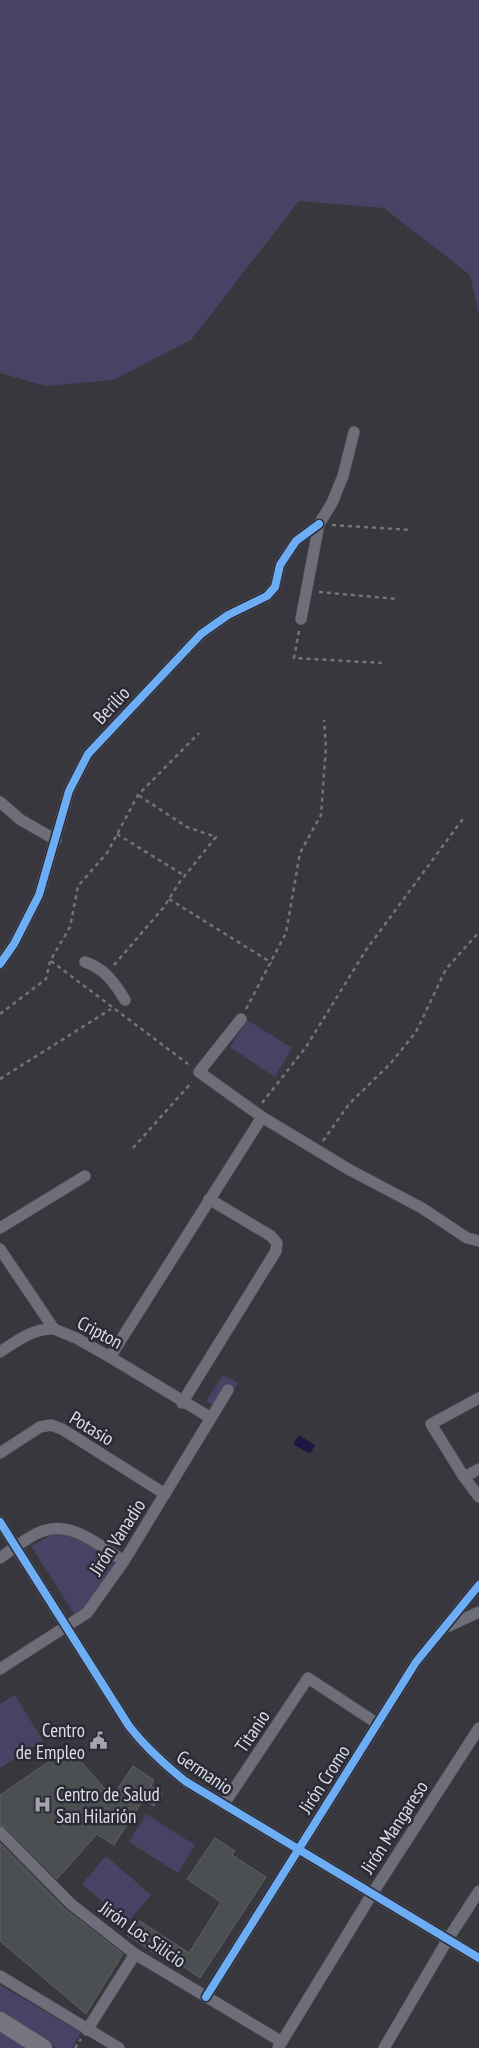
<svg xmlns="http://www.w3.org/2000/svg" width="479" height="2048" font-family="'PT Sans Narrow',sans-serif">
	<rect width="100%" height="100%" fill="#38373e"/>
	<g fill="#474364">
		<polygon points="0,0 479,0 479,315 470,275 384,208 299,201 191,340 113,380 46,386 0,373"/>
		<polygon points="247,1020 292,1048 275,1077 230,1047"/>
		<polygon points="223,1375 238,1383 221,1410 206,1401"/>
		<polygon points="55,1533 73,1535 126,1565 88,1613 75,1615 31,1546"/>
		<polygon points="15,1695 43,1741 0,1768 0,1704"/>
		<polygon points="146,1814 195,1845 178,1873 129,1842"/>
		<polygon points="106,1856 151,1895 127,1923 82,1884"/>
		<polygon points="0,1985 81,2032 72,2048 56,2048 0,2012"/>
		<polygon points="0,2030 29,2048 0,2048"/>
	</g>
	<polygon fill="#201543" points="299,1435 315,1445 310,1454 293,1444"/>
	<g fill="#4c4f51" stroke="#5e6063">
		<polygon points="69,1748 112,1797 133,1766 154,1780 151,1786 162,1793 154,1806 143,1800 114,1845 97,1834 57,1879 5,1827 0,1825 0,1795"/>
		<polygon points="215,1838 235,1851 232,1855 266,1877 200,1978 181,1965 178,1969 127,1935 137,1919 189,1953 221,1902 187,1879"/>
		<polygon points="0,1843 66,1910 123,1954 86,2014 0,1941"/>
	</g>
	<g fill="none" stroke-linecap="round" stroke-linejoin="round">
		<defs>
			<g id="street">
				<polyline points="301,619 319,524 332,503 343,476 354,432"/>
				<polyline points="0,802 21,820 56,840"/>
				<path d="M85,962C104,968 115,983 125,1000"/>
				<polyline points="0,964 14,944 39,895 69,791 88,754 201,634 228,615 267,596 275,587 280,565 296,541 319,524"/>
				<polyline points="241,1019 199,1072 262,1117 348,1169 422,1208 467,1238 479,1241"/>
				<polyline points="0,1228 85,1176"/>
				<polyline points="0,1249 54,1329 76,1338 110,1357 211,1418"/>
				<path d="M0,1352C17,1341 33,1328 54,1329"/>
				<polyline points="110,1357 262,1117"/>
				<polyline points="479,1398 431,1424 464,1477 479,1497"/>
				<polyline points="182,1403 276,1251 277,1243 271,1236 209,1199"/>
				<polyline points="0,1453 40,1427 51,1425 62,1429 165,1494"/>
				<polyline points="464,1477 479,1469"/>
				<path d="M0,1522L129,1726C146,1748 164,1764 185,1781L479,1958"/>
				<path d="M0,1558C13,1549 28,1536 43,1531C72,1520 101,1547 124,1561"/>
				<polyline points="449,1626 479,1612"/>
				<polyline points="0,1669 87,1613 124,1561 228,1390"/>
				<polyline points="224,1804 308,1678 378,1724"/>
				<polyline points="0,1832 71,1904 135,1954 282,2042"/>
				<polyline points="0,1976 119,2048"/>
				<polyline points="206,1997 416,1662 479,1585"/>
				<polyline points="87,2030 135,1954"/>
				<polyline points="278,2048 372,1894 479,1728"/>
				<polyline points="384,2048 448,1939 479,1891"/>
			</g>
			<polyline id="primary" points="0,2021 43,2048"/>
		</defs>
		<use href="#street" stroke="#535358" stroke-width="12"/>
		<use href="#primary" stroke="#535358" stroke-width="19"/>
		<g stroke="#74727c" stroke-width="2.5" stroke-dasharray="4 4" stroke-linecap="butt">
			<polyline points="332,525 410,530"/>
			<polyline points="319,592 398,599"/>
			<polyline points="299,631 294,658 382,663"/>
			<polyline points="117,834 185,876"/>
			<polyline points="169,899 272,963"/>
			<polyline points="51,961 188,1064"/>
			<polyline points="114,965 164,907 179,883 216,837 187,827 138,795"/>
			<polyline points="246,1009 286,933 300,853 321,815 326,747 324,720"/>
			<polyline points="0,1014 46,979 50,961 70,927 78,886 107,853 138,795 199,733"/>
			<polyline points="0,1079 111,1009"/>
			<polyline points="262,1103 306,1047 366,950 465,816"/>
			<polyline points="323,1141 349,1104 390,1064 416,1032 446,969 479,932"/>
			<polyline points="133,1148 192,1082"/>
			<polyline points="75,2048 81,2039"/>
		</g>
		<use href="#street" stroke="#6e6d7a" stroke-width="11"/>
		<use href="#primary" stroke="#76757f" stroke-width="18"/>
		<defs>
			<g id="cycleway">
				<polyline points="0,964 14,944 39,895 69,791 88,754 201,634 228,615 267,596 275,587 280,565 296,541 319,524"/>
				<path d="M0,1522L129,1726C146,1748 164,1764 185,1781L479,1958"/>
				<polyline points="206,1997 416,1662 479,1585"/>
			</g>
		</defs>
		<use href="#cycleway" stroke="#2b2a37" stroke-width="11"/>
		<use href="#cycleway" stroke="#6dadf4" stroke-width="8"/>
	</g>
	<defs>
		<symbol id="civic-bare" viewBox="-9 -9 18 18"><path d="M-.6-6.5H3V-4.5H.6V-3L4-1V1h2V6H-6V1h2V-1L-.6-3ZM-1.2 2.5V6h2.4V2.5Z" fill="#a4a4ac" stroke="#2b2a37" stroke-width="2.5" paint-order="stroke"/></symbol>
		<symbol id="hospital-bare" viewBox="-9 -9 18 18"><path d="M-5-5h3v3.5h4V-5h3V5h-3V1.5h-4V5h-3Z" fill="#a4a4ac" stroke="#2b2a37" stroke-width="2.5" paint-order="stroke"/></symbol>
	</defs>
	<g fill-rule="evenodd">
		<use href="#civic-bare" x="86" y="1728" width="25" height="25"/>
		<use href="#hospital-bare" x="30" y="1792" width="25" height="25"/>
	</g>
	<g text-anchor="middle" stroke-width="5" stroke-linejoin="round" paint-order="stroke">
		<g font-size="19" fill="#dedee7" stroke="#2b2a37">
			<text transform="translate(111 705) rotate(-47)" y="7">Berilio</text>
			<text transform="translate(100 1332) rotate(28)" y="7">Cripton</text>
			<text transform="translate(92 1428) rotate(31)" y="7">Potasio</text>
			<text transform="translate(117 1537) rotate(-57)" y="7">Jirón Vanadio</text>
			<text transform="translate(252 1731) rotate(-56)" y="7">Titanio</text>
			<text transform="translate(205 1772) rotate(34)" y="7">Germanio</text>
			<text transform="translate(324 1779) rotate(-57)" y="7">Jirón Cromo</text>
			<text transform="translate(394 1827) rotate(-57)" y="7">Jirón Mangareso</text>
			<text transform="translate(143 1934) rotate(35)" y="7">Jirón Los Silicio</text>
		</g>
		<g font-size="19" fill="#dedee7" stroke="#2b2a37" text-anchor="end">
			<text x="85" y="1737">Centro<tspan x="85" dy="22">de Empleo</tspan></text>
			<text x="56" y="1801" text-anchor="start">Centro de Salud<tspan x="56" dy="22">San Hilarión</tspan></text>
		</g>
	</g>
</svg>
